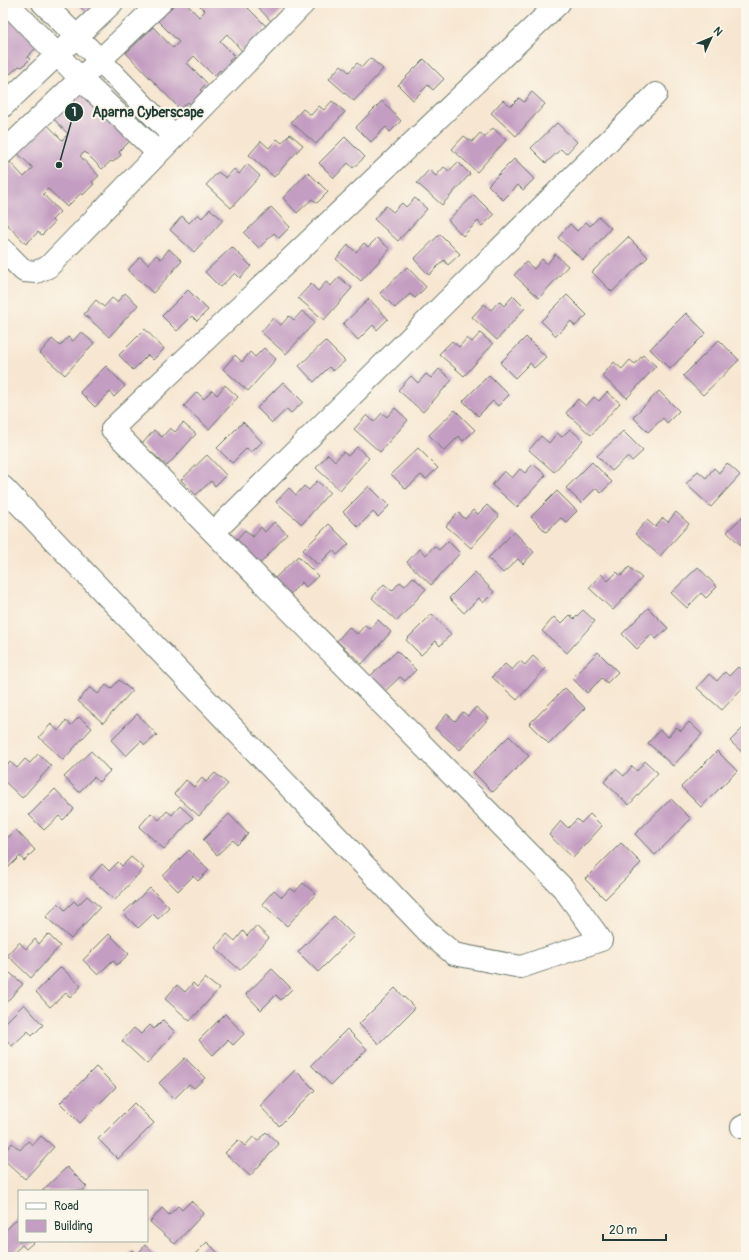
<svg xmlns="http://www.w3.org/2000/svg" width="749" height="1260" font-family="Pangolin,sans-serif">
	<rect width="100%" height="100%" fill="#fbf7ec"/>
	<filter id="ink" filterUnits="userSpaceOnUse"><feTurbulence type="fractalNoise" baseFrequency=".025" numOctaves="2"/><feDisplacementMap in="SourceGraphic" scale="8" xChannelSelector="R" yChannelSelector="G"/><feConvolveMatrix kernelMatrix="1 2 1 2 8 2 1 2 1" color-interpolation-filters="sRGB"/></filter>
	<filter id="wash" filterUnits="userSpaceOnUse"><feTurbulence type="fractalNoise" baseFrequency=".012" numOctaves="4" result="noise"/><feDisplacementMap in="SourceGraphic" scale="16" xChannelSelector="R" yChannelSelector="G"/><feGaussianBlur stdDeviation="0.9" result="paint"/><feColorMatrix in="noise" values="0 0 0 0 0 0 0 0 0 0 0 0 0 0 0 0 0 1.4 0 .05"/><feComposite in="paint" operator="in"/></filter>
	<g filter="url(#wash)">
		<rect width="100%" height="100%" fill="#f7e7d2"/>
		<g id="blocks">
			<g fill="#c49ec2">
				<polygon points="77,3 101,3 86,13"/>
				<polygon points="176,3 186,3 199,17 205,11 197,3 253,3 248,8 267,27 242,51 227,34 220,41 235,56 229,61 231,63 222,72 220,70 214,76 194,56 187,63 207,83 200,90 203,92 190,104 188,102 180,109 126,53 153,27 173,48 179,42 158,21"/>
				<polygon points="254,3 289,3 271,21"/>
				<polygon points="3,4 41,43 27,57 30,59 22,67 19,66 10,74 3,67"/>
				<polygon points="370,58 383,69 354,101 329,79 341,65 349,72 357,63 362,67"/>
				<polygon points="424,59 444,79 433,90 428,85 413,100 398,85"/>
				<polygon points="79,84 133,138 119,152 121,155 113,162 111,161 102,169 85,152 80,156 99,176 92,182 94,184 83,195 81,193 67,207 48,189 43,194 60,212 52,220 54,223 42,235 38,232 26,244 3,220 3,159 5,157 24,177 33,168 12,148 42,119 62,140 68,134 49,114"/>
				<polygon points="532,92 545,104 516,136 491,113 503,100 511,106 519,98 524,102"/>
				<polygon points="332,101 345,112 316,144 291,122 303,109 311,115 319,106 324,110"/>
				<polygon points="382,101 401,121 390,132 386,127 371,142 356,127"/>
				<polygon points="557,123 577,142 566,154 561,149 546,163 531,148"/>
				<polygon points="493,128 506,140 477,172 452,149 464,136 472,142 480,133 485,137"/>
				<polygon points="290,134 303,145 274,177 249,155 261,141 269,148 277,139 282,143"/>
				<polygon points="345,137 365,157 353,168 348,163 334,178 319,163"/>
				<polygon points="514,159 534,179 523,190 518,185 503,200 488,185"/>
				<polygon points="458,162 470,174 442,205 417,183 429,170 436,176 444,167 449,171"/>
				<polygon points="247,164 260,176 231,208 206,185 218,172 226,178 234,169 239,174"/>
				<polygon points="308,172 328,192 317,203 312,199 297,213 283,198"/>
				<polygon points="474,195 494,215 482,226 478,221 463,236 448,220"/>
				<polygon points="415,198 427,209 398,241 374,219 386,206 393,212 402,203 406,207"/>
				<polygon points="271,207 290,227 279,238 274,233 259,248 244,233"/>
				<polygon points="210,209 223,220 194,252 170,230 182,216 189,223 198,214 202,218"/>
				<polygon points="599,217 611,228 583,260 558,238 570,224 577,231 586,222 590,226"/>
				<polygon points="440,234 460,254 448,265 444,260 429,275 414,259"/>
				<polygon points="628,237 648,257 612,292 592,272"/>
				<polygon points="377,238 390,249 361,281 336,259 348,245 356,252 364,243 368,247"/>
				<polygon points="232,247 251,266 240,278 235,273 220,287 205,272"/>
				<polygon points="169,249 182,261 153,293 128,270 140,257 148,264 156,255 161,259"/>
				<polygon points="555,254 568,266 539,298 514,275 526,262 534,269 542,259 547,264"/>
				<polygon points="407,267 426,287 415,298 410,294 395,308 380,293"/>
				<polygon points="339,277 352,288 324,320 298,298 311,284 318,291 326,282 331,286"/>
				<polygon points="188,290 208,310 197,321 192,316 177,331 162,316"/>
				<polygon points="125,293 138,305 109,337 84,314 96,300 104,307 112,298 117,302"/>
				<polygon points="567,295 587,315 575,326 571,321 556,336 541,321"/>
				<polygon points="513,296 525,308 497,340 472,317 484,304 491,310 499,301 504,306"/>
				<polygon points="369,299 388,319 377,330 373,325 358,340 343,324"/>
				<polygon points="302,311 315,322 286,354 261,332 273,318 281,325 289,316 294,320"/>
				<polygon points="686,313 706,333 670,369 650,349"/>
				<polygon points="145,329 164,349 153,360 148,355 133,370 119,355"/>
				<polygon points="81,332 94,343 65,375 40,353 52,339 60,346 68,337 73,341"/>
				<polygon points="480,333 493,344 464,376 439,354 452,341 459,347 467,338 472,342"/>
				<polygon points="526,337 546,357 534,368 530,363 515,378 500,363"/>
				<polygon points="719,340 739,360 703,395 683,376"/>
				<polygon points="325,341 345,361 333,371 329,367 314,382 299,366"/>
				<polygon points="264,348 276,359 248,391 223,369 235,355 242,362 250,352 255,357"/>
				<polygon points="643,355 656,366 627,398 602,376 614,362 622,369 630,360 635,364"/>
				<polygon points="106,366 125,386 114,397 110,392 95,407 80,392"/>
				<polygon points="439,369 452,380 423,412 398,390 411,376 418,383 426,374 431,378"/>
				<polygon points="489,375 509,395 498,406 493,401 478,416 463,401"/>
				<polygon points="283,382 303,402 291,413 287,409 272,423 257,408"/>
				<polygon points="225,385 238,397 209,429 184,406 197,392 204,399 212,390 217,395"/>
				<polygon points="659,391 679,411 667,423 663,418 648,432 633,417"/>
				<polygon points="607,392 620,403 591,435 566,413 578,399 586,406 594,397 599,401"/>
				<polygon points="395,408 408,420 380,452 354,429 367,415 374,422 382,413 387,417"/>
				<polygon points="455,410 475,430 463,441 459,436 444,451 429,435"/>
				<polygon points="243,422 262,442 251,453 247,448 232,463 217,448"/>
				<polygon points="183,423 196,434 167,466 142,444 154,430 162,437 170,428 175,432"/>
				<polygon points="570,429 583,440 554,472 529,450 541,436 549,443 557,433 562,437"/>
				<polygon points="623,431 643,451 632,461 627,457 612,471 597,456"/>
				<polygon points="357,447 369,458 340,490 316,468 328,454 335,461 343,452 348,456"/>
				<polygon points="418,448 438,468 426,479 421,475 406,489 391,474"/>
				<polygon points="207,455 226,475 215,486 211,481 196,495 181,480"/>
				<polygon points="592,462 612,482 601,493 596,488 581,503 566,488"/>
				<polygon points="727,463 740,475 711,507 686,484 698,471 706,478 714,468 719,473"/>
				<polygon points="533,464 546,475 517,507 492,485 504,471 512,478 520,469 525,473"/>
				<polygon points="317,481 330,492 302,524 276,502 289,488 296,495 304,486 309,490"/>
				<polygon points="369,486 389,506 378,517 373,512 358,527 343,512"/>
				<polygon points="557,491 577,511 566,522 561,518 546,532 531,517"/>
				<polygon points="487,505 499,516 471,548 446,526 458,512 465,519 473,510 478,514"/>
				<polygon points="676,512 689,524 660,556 635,534 647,520 655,527 663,518 668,522"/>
				<polygon points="746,513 746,550 727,532"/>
				<polygon points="274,522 287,534 258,566 233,543 245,530 253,537 261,527 265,532"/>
				<polygon points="329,524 349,544 337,555 333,550 318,565 303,550"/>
				<polygon points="514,532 534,552 523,564 518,559 503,573 488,558"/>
				<polygon points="448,541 460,553 431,585 407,562 419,549 426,555 434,546 439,550"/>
				<polygon points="298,556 318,576 306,587 302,582 287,597 272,581"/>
				<polygon points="629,567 642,578 613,610 589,588 601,574 608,581 617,572 621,576"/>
				<polygon points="698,567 717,587 706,598 701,593 687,608 671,593"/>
				<polygon points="475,572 494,592 483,603 479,598 464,613 449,598"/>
				<polygon points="413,577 426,589 397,621 372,598 384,584 392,591 400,582 405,586"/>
				<polygon points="648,608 668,628 656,639 652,634 637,649 622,634"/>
				<polygon points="583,610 595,621 567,653 542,631 554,617 561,624 570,615 574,619"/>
				<polygon points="432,614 451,634 440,646 436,641 421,655 406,640"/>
				<polygon points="378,620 391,632 362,664 337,641 349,627 357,634 365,625 370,629"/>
				<polygon points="397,651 416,670 405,681 400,677 385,691 370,676"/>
				<polygon points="598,652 618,672 607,683 602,678 587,693 572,678"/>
				<polygon points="533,656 546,668 517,700 492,677 505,664 512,670 520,661 525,665"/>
				<polygon points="738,667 746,674 746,684 722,710 697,688 709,674 717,681 725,672 729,676"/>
				<polygon points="119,680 132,691 103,723 78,701 90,687 98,694 106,685 111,689"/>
				<polygon points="565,688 585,708 549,744 529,724"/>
				<polygon points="476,707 489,718 460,750 435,728 447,714 455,721 463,712 468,716"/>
				<polygon points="137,714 157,735 145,745 141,741 126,756 111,740"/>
				<polygon points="79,717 92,728 63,760 39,737 51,724 58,731 66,721 71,725"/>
				<polygon points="689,722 702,734 673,766 648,743 660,730 668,737 676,727 681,731"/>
				<polygon points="746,725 746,756 730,741"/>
				<polygon points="509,736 529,756 493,792 473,772"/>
				<polygon points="91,751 110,771 99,782 94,777 79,792 64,777"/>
				<polygon points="717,751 737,771 701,807 681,787"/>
				<polygon points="38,754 51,766 22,798 3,780 3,769 10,762 17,768 25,759 30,763"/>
				<polygon points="645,761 658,773 629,805 604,782 616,769 624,776 632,766 637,771"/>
				<polygon points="215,773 228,784 199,816 174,794 186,780 194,787 202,778 206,782"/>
				<polygon points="55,789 74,809 63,820 59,816 44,830 29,815"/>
				<polygon points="671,799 691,819 655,855 635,834"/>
				<polygon points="180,806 193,818 164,849 139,827 151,813 159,820 167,811 172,815"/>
				<polygon points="229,814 248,834 237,845 233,840 217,855 203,840"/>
				<polygon points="590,814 602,826 573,858 549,835 561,821 568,828 577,819 581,823"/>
				<polygon points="16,830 35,850 24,861 20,856 5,871 3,869 3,842"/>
				<polygon points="621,843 641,863 605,899 585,879"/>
				<polygon points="189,850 209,870 198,881 193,876 178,891 163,876"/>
				<polygon points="131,857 144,868 115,900 90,878 102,864 109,871 118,862 122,866"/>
				<polygon points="303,883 316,894 287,926 262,904 274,890 282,897 290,888 295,892"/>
				<polygon points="150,888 169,907 158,919 153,914 138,928 123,913"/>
				<polygon points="87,896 100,907 71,939 46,917 58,903 65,910 74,901 78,905"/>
				<polygon points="334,916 354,936 318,972 298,952"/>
				<polygon points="256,926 269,938 240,970 215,948 227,934 235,941 243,931 247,936"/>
				<polygon points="48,934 60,946 31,978 7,955 19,942 26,949 35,939 39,944"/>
				<polygon points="109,934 129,954 117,965 113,960 98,975 83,960"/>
				<polygon points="61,967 81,986 70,998 66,993 50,1007 36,992"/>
				<polygon points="272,969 292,989 281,1000 276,995 261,1010 246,994"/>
				<polygon points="10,973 23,984 3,1006 3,980"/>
				<polygon points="205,978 219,989 190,1021 165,999 177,985 185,992 193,983 197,987"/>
				<polygon points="395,988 415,1008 379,1044 359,1024"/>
				<polygon points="24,1004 43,1025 32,1036 28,1031 12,1046 3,1036 3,1025"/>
				<polygon points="225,1014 244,1034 233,1045 228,1040 213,1055 199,1040"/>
				<polygon points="163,1020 175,1032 147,1064 122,1041 134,1028 141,1034 150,1025 154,1029"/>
				<polygon points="347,1029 367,1049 331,1085 311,1065"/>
				<polygon points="185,1058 205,1078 194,1088 189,1084 174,1099 159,1083"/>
				<polygon points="96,1067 116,1087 80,1123 60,1103"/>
				<polygon points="295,1070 315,1090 279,1126 260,1106"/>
				<polygon points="134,1103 154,1123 118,1159 98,1139"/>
				<polygon points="266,1132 279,1144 250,1176 225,1153 238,1140 245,1146 253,1137 258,1141"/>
				<polygon points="41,1136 54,1147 25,1179 3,1159 3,1154 12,1143 20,1150 28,1141 33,1145"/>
				<polygon points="67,1167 87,1187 82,1191 42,1191"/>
				<polygon points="191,1201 204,1213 175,1244 150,1222 162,1208 169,1215 178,1206 182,1210"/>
				<polygon points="18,1218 19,1241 35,1241 26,1249 22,1245 9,1257 4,1257 3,1256 3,1233"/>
				<polygon points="207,1242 222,1257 192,1257"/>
				<polygon points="145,1245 158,1257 126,1257 132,1250 137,1255"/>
			</g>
		</g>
	</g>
	<g filter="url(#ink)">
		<use href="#blocks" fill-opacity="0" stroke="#6b786b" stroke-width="1"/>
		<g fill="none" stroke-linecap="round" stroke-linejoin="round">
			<defs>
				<g id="minor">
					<polyline points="7,3 80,78 158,153"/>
					<polyline points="43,3 100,60 174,137"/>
					<polyline points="3,106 112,3"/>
					<path d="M3,153C55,102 108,53 160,3"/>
					<polyline points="3,250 24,271 36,272 48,267 304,3"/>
					<polyline points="3,487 430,934 454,954 521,967 601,940 563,888 112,429 559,3"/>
					<polyline points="214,532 656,94"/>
					<polyline points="742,1127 746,1125"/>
				</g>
			</defs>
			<use href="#minor" stroke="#6b786b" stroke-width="24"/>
			<use href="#minor" stroke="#fff" stroke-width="22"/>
		</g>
	</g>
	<path fill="none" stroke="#1f3d34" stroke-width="1.5" d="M59 165L74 112"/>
	<g fill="#1f3d34" stroke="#fbf7ec" stroke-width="1.5">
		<circle cx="59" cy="165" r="4"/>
		<circle cx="74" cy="112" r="10"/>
	</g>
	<g font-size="12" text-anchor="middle" font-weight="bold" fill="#fff">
		<text x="74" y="116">1</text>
	</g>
	<g font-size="14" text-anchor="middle" font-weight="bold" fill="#1f3d34" stroke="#fbf7ec" stroke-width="4" stroke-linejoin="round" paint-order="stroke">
		<text x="148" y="117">Aparna Cyberscape</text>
	</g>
	<rect width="749" height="1260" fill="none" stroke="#fbf7ec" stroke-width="16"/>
	<rect x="18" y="1190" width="130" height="52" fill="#fbf7ec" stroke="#a3ada2"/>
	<rect x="26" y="1203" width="20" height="6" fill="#ffffff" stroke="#a3ada2"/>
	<text x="54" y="1210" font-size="12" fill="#1f3d34">Road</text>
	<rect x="26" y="1220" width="20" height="12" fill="#c49ec2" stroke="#a3ada2"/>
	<text x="54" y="1230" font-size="12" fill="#1f3d34">Building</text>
	<g transform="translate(711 38) rotate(46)" stroke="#fbf7ec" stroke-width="3" paint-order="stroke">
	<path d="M0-3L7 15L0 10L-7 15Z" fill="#1f3d34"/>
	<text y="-6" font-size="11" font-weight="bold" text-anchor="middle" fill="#1f3d34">N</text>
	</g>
	<path d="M603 1234v6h63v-6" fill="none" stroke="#1f3d34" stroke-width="2"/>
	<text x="609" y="1234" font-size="12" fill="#1f3d34" stroke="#fbf7ec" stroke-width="3" paint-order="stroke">20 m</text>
</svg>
